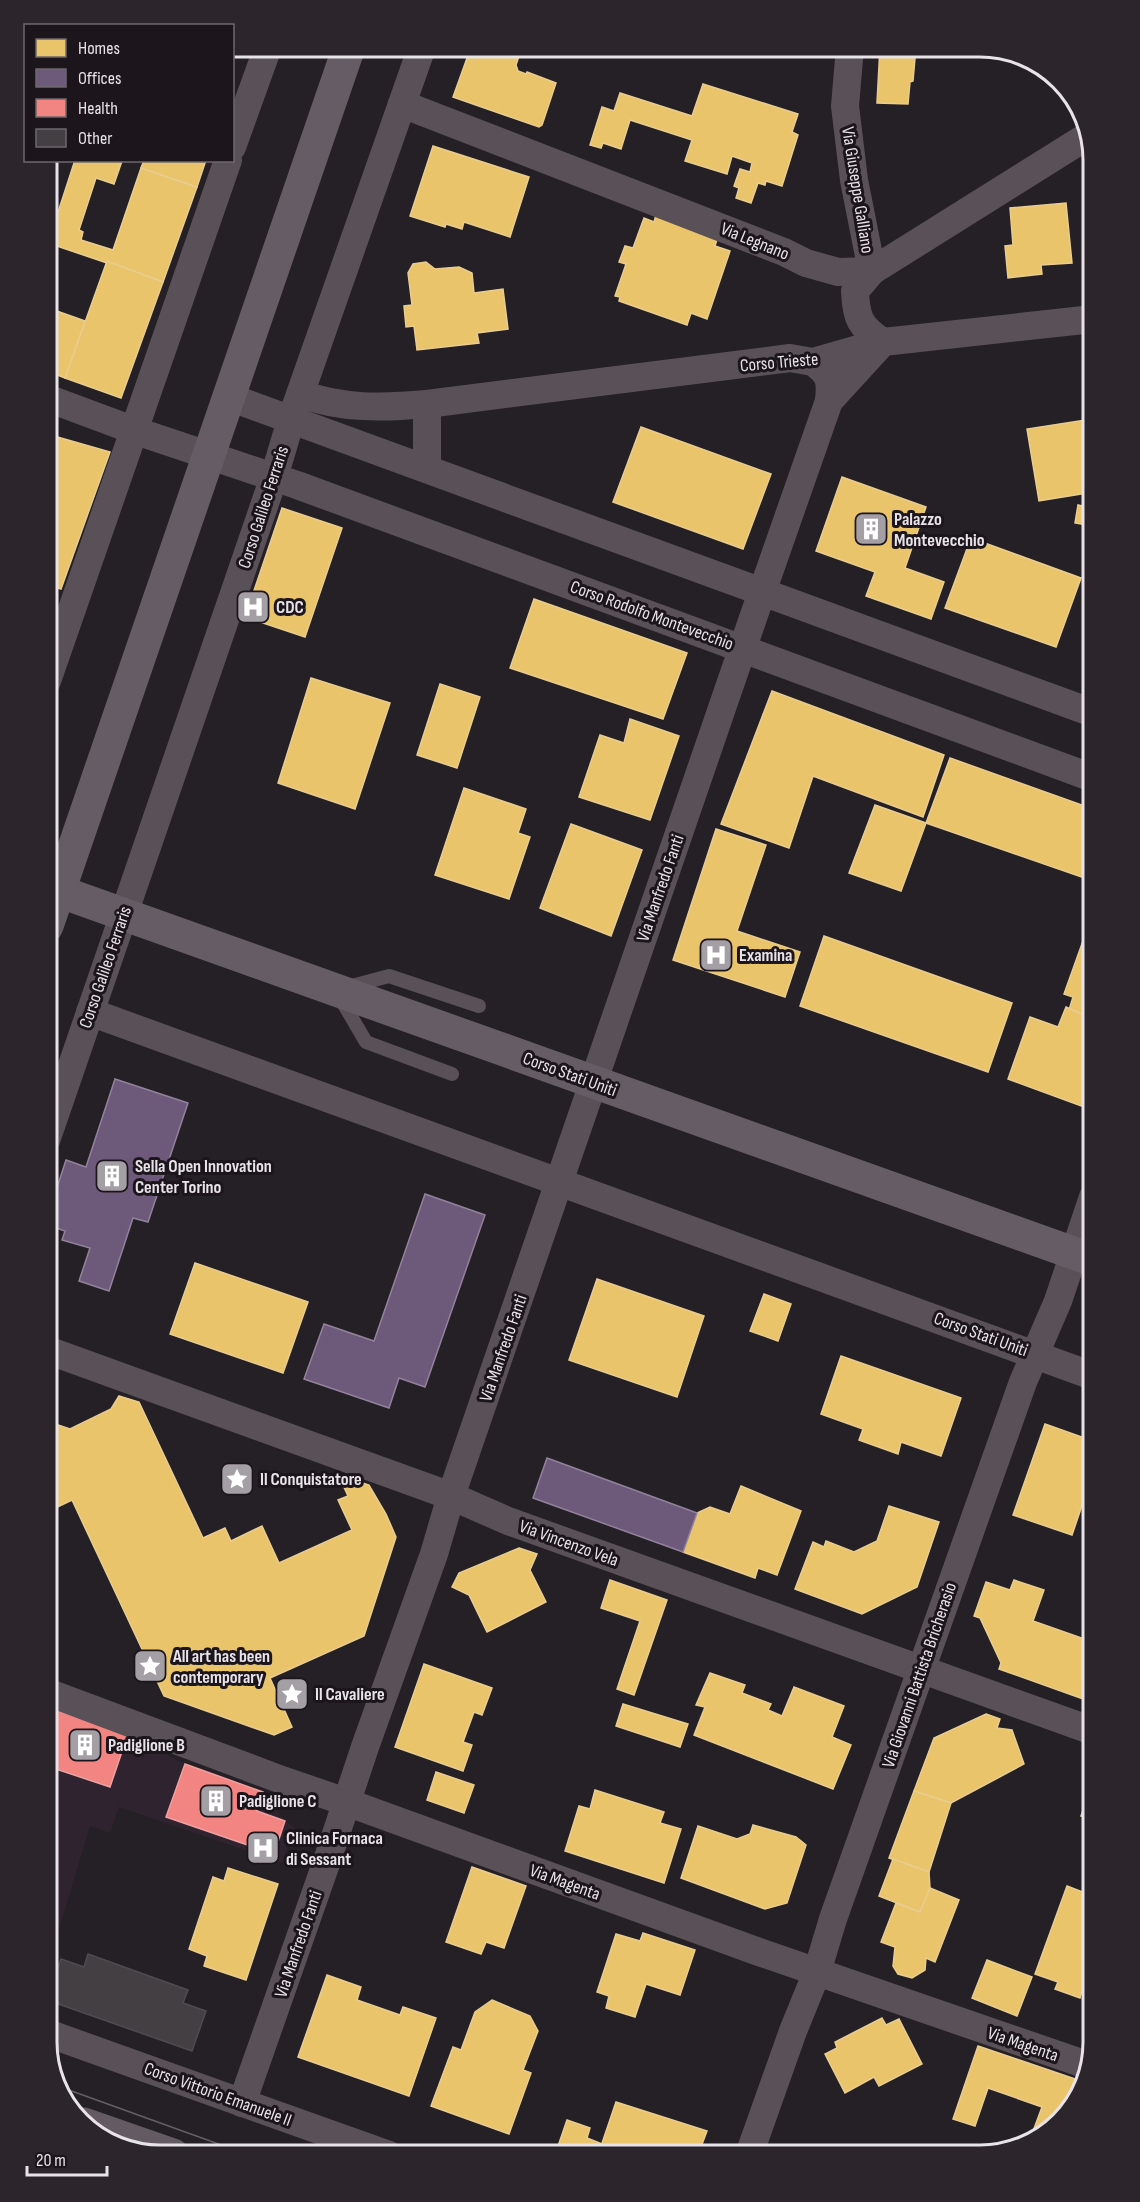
<svg xmlns="http://www.w3.org/2000/svg" width="1140" height="2202" font-family="'Sofia Sans Condensed',sans-serif">
	<rect width="100%" height="100%" fill="#252025"/>
	<polygon fill="#2e232e" points="47,1707 128,1734 185,1764 263,1792 285,1821 295,1828 282,1863 119,1807 110,1833 90,1826 47,1970"/>
	<g fill="#e9c46a" stroke="#e9cd90" stroke-width="1.5">
		<polygon points="471,47 522,47 516,65 518,71 526,74 527,72 556,83 542,125 539,127 453,97"/>
		<polygon points="880,47 913,47 912,55 915,58 913,81 910,82 908,104 877,103"/>
		<polygon points="703,84 798,114 792,132 798,135 782,186 766,181 765,185 758,183 751,203 736,198 739,188 734,186 740,169 750,172 752,163 732,156 727,174 685,161 692,140 630,120 621,149 603,143 601,148 590,145 602,107 614,111 620,93 692,116"/>
		<polygon points="433,146 529,177 510,237 464,222 462,229 446,224 445,227 410,216"/>
		<polygon points="75,160 122,161 114,184 96,178 79,230 83,232 81,240 113,250 141,168 197,187 163,282 48,243"/>
		<polygon points="144,160 206,160 197,187 141,168"/>
		<polygon points="1066,203 1072,263 1041,265 1042,274 1008,278 1005,246 1013,245 1010,208"/>
		<polygon points="656,215 718,236 715,246 730,251 707,319 691,313 687,325 619,301 620,297 615,296 626,264 619,262 625,246 633,248 644,218 654,222"/>
		<polygon points="107,261 163,282 121,398 65,378"/>
		<polygon points="426,262 435,269 459,267 472,273 474,293 503,289 508,329 477,333 479,343 417,350 414,326 406,327 404,306 412,305 408,273 413,264"/>
		<polygon points="47,305 54,310 85,321 65,378 47,371"/>
		<polygon points="1085,420 1087,429 1093,427 1093,492 1039,501 1027,429"/>
		<polygon points="641,427 771,474 743,549 613,502"/>
		<polygon points="47,434 110,452 61,589 47,585"/>
		<polygon points="842,477 926,507 905,568 944,582 931,619 866,596 875,572 816,551"/>
		<polygon points="1093,494 1093,526 1075,523 1078,505 1091,508"/>
		<polygon points="282,508 342,528 305,637 245,617"/>
		<polygon points="971,538 1081,578 1056,647 945,608"/>
		<polygon points="534,599 687,653 663,719 510,668"/>
		<polygon points="311,678 390,703 355,809 278,783"/>
		<polygon points="440,684 480,697 457,768 417,755"/>
		<polygon points="772,691 944,755 923,817 813,776 789,848 721,824"/>
		<polygon points="630,719 679,736 650,820 579,797 600,735 624,743"/>
		<polygon points="950,758 1093,809 1093,881 926,823"/>
		<polygon points="464,788 526,809 518,833 530,837 509,899 435,875"/>
		<polygon points="875,805 926,823 901,891 849,873"/>
		<polygon points="571,824 642,850 611,936 540,908"/>
		<polygon points="716,829 766,845 737,931 800,952 785,997 673,960"/>
		<polygon points="1093,913 1093,1019 1069,1010 1073,997 1064,994"/>
		<polygon points="824,936 1012,1003 988,1072 800,1006"/>
		<polygon points="1066,1007 1093,1019 1093,1090 1087,1108 1008,1079 1030,1017 1058,1027"/>
		<polygon points="195,1263 308,1302 283,1373 170,1334"/>
		<polygon points="597,1279 704,1316 677,1397 569,1360"/>
		<polygon points="764,1294 791,1304 778,1341 750,1331"/>
		<polygon points="841,1356 961,1398 941,1456 901,1442 898,1454 859,1440 863,1429 821,1414"/>
		<polygon points="119,1396 139,1402 203,1538 225,1528 231,1541 262,1526 279,1563 352,1530 338,1500 348,1496 343,1485 354,1480 369,1485 386,1514 396,1537 364,1636 270,1678 292,1727 274,1735 164,1696 72,1500 47,1512 47,1444 55,1424 70,1429 111,1409"/>
		<polygon points="1045,1424 1093,1441 1093,1473 1072,1535 1013,1515"/>
		<polygon points="741,1486 801,1511 777,1575 758,1568 755,1578 683,1552 697,1513 710,1507 730,1514"/>
		<polygon points="889,1506 939,1522 917,1587 862,1614 795,1589 813,1542 824,1547 826,1541 854,1552 877,1541"/>
		<polygon points="519,1548 537,1554 530,1570 546,1602 487,1632 469,1595 452,1587 459,1573"/>
		<polygon points="610,1580 667,1600 634,1695 617,1689 640,1621 601,1608"/>
		<polygon points="1014,1580 1044,1590 1033,1621 1093,1642 1093,1680 1086,1700 999,1669 1001,1663 980,1618 974,1616 986,1582 1010,1590"/>
		<polygon points="424,1664 492,1688 482,1715 474,1712 463,1742 472,1745 463,1771 395,1747"/>
		<polygon points="710,1673 745,1685 742,1693 771,1704 768,1710 782,1716 794,1687 844,1706 832,1737 851,1745 833,1789 694,1735 705,1707 696,1705"/>
		<polygon points="623,1704 688,1724 680,1747 616,1726"/>
		<polygon points="986,1714 1000,1719 997,1728 1012,1730 1024,1764 951,1803 914,1791 934,1738"/>
		<polygon points="436,1772 474,1785 464,1813 427,1800"/>
		<polygon points="1093,1782 1093,1820 1081,1816"/>
		<polygon points="595,1790 664,1812 660,1823 681,1829 664,1883 565,1851 579,1806 590,1809"/>
		<polygon points="914,1791 951,1803 929,1872 889,1858"/>
		<polygon points="753,1825 796,1837 806,1845 787,1903 765,1909 681,1878 698,1826 737,1839 750,1834"/>
		<polygon points="893,1859 929,1872 930,1888 920,1912 879,1896"/>
		<polygon points="472,1867 526,1886 504,1948 486,1942 481,1954 446,1942"/>
		<polygon points="228,1868 278,1884 246,1980 204,1966 207,1956 189,1949 213,1877 224,1881"/>
		<polygon points="1067,1886 1093,1896 1093,1994 1082,1990 1080,1998 1055,1989 1058,1982 1035,1974"/>
		<polygon points="930,1888 959,1900 935,1962 926,1958 925,1970 912,1978 898,1974 893,1966 895,1947 881,1942 896,1903 920,1912"/>
		<polygon points="643,1933 695,1950 680,1995 646,1984 635,2017 606,2008 609,1996 597,1992 616,1934 640,1941"/>
		<polygon points="987,1960 1032,1977 1017,2016 972,1998"/>
		<polygon points="327,1975 361,1987 357,2000 400,2015 403,2007 436,2018 409,2096 298,2057"/>
		<polygon points="492,2000 530,2016 538,2031 523,2070 531,2073 509,2134 431,2106 453,2047 461,2050 475,2012"/>
		<polygon points="882,2018 886,2025 899,2019 922,2064 879,2086 874,2077 845,2093 825,2054 837,2048 835,2042"/>
		<polygon points="978,2046 1081,2081 1072,2107 1037,2136 1032,2134 1042,2107 988,2088 975,2126 953,2119"/>
		<polygon points="616,2102 707,2131 698,2155 598,2155"/>
		<polygon points="567,2120 590,2128 587,2138 602,2144 598,2155 555,2155"/>
	</g>
	<g fill="#6d597a" stroke="#92829b" stroke-width="1.5">
		<polygon points="115,1079 188,1103 148,1222 133,1218 109,1291 79,1281 90,1248 62,1240 65,1231 47,1225 47,1218 66,1160 86,1167"/>
		<polygon points="425,1194 485,1215 425,1387 399,1378 389,1408 304,1379 324,1324 374,1341"/>
		<polygon points="547,1458 697,1513 683,1552 533,1498"/>
	</g>
	<g fill="#f28482" stroke="#efa0a1" stroke-width="1.5">
		<polygon points="47,1707 128,1734 110,1787 53,1768 56,1759 47,1756"/>
		<polygon points="185,1764 263,1792 257,1811 285,1821 274,1854 166,1817"/>
	</g>
	<polygon fill="#433f43" stroke="#4f4b4f" stroke-width="1.5" points="88,1954 188,1990 183,2003 206,2011 192,2051 47,2000 61,1959 84,1967"/>
	<g fill="none" stroke-linecap="round" stroke-linejoin="round">
		<g stroke="#595058" stroke-width="14">
			<polyline points="348,987 389,976 479,1006"/>
			<polyline points="339,996 366,1042 452,1074"/>
		</g>
		<g stroke="#595058" stroke-width="28">
			<polyline points="850,47 845,106 854,180 872,271"/>
			<polyline points="402,104 784,252 806,263 838,272 872,271 1089,135"/>
			<polyline points="232,147 268,47"/>
			<path d="M872,271L855,291C856,318 860,327 883,342"/>
			<path d="M301,394C342,409 383,408 427,404L790,358L813,362L883,342L1093,319"/>
			<polyline points="229,397 1093,713"/>
			<polyline points="47,398 133,430 297,485 1093,778"/>
			<polyline points="829,401 883,342"/>
			<polyline points="427,469 427,404"/>
			<polyline points="47,681 228,160"/>
			<polyline points="90,1012 1093,1376"/>
			<polyline points="47,1138 274,477 291,420 422,47"/>
			<polyline points="47,1350 451,1496 508,1521 1093,1731"/>
			<polyline points="47,1692 282,1780 346,1802 759,1952 1087,2065"/>
			<polyline points="47,2033 389,2155"/>
			<path d="M242,2103L329,1855L365,1747L434,1554L451,1496L753,618L829,401C831,379 830,375 813,362"/>
			<polyline points="749,2155 793,2031 817,1972 833,1919 1023,1382 1058,1301 1093,1197"/>
		</g>
		<g stroke="#655c65" stroke-width="33">
			<polyline points="47,887 1093,1260"/>
			<polyline points="47,926 349,47"/>
		</g>
		<polyline stroke="#635a63" stroke-width="33" points="84,2124 173,2155"/>
		<polyline stroke="#655f64" stroke-width="1.5" points="55,2085 249,2155"/>
	</g>
	<defs>
		<symbol id="building-square" viewBox="-11 -11 22 22"><rect x="-9" y="-9" width="18" height="18" rx="4" fill="#a49fa4" stroke="#1c161c"/><path d="M-4-6H4V6H1V3H-1V6H-4ZM-2.5-4.3h1.7v1.8h-1.7ZM.8-4.3h1.7v1.8H.8ZM-2.5-1h1.7V.8h-1.7ZM.8-1h1.7V.8H.8Z" fill="#fff"/></symbol>
		<symbol id="hospital-square" viewBox="-11 -11 22 22"><rect x="-9" y="-9" width="18" height="18" rx="4" fill="#a49fa4" stroke="#1c161c"/><path d="M-5-5h3v3.5h4V-5h3V5h-3V1.5h-4V5h-3Z" fill="#fff"/></symbol>
		<symbol id="sight-square" viewBox="-11 -11 22 22"><rect x="-9" y="-9" width="18" height="18" rx="4" fill="#a49fa4" stroke="#1c161c"/><path d="M0-6L1.8-2.2L6-1.7L2.9 1.2L3.7 5.4L0 3.3L-3.7 5.4L-2.9 1.2L-6-1.7L-1.8-2.2Z" fill="#fff"/></symbol>
	</defs>
	<g fill-rule="evenodd">
		<use href="#building-square" x="852" y="510" width="38" height="38"/>
		<use href="#hospital-square" x="234" y="588" width="38" height="38"/>
		<use href="#hospital-square" x="697" y="936" width="38" height="38"/>
		<use href="#building-square" x="93" y="1157" width="38" height="38"/>
		<use href="#sight-square" x="218" y="1460" width="38" height="38"/>
		<use href="#sight-square" x="131" y="1647" width="38" height="38"/>
		<use href="#sight-square" x="273" y="1675" width="38" height="38"/>
		<use href="#building-square" x="66" y="1726" width="38" height="38"/>
		<use href="#building-square" x="197" y="1782" width="38" height="38"/>
		<use href="#hospital-square" x="244" y="1829" width="38" height="38"/>
	</g>
	<g text-anchor="middle" stroke-width="6" stroke-linejoin="round" paint-order="stroke">
		<g font-size="18" fill="#e8e3e8" stroke="#1c161c">
			<text transform="translate(858 190) rotate(81)" y="6">Via Giuseppe Galliano</text>
			<text transform="translate(755 241) rotate(22)" y="6">Via Legnano</text>
			<text transform="translate(779 362) rotate(-5)" y="6">Corso Trieste</text>
			<text transform="translate(263 507) rotate(-72)" y="6">Corso Galileo Ferraris</text>
			<text transform="translate(652 615) rotate(20)" y="6">Corso Rodolfo Montevecchio</text>
			<text transform="translate(660 888) rotate(-71)" y="6">Via Manfredo Fanti</text>
			<text transform="translate(105 967) rotate(-71)" y="6">Corso Galileo Ferraris</text>
			<text transform="translate(570 1074) rotate(20)" y="6">Corso Stati Uniti</text>
			<text transform="translate(981 1334) rotate(20)" y="6">Corso Stati Uniti</text>
			<text transform="translate(503 1348) rotate(-71)" y="6">Via Manfredo Fanti</text>
			<text transform="translate(569 1543) rotate(20)" y="6">Via Vincenzo Vela</text>
			<text transform="translate(919 1675) rotate(-71)" y="6">Via Giovanni Battista Bricherasio</text>
			<text transform="translate(565 1882) rotate(20)" y="6">Via Magenta</text>
			<text transform="translate(298 1944) rotate(-71)" y="6">Via Manfredo Fanti</text>
			<text transform="translate(1023 2044) rotate(19)" y="6">Via Magenta</text>
			<text transform="translate(218 2094) rotate(20)" y="6">Corso Vittorio Emanuele II</text>
		</g>
		<g font-size="18" font-weight="bold" fill="#e8e3e8" stroke="#1c161c" text-anchor="start">
			<text x="894" y="525">Palazzo<tspan x="894" dy="21">Montevecchio</tspan></text>
			<text x="276" y="613">CDC</text>
			<text x="739" y="961">Examina</text>
			<text x="135" y="1172">Sella Open Innovation<tspan x="135" dy="21">Center Torino</tspan></text>
			<text x="260" y="1485">Il Conquistatore</text>
			<text x="173" y="1662">All art has been<tspan x="173" dy="21">contemporary</tspan></text>
			<text x="315" y="1700">Il Cavaliere</text>
			<text x="108" y="1751">Padiglione B</text>
			<text x="239" y="1807">Padiglione C</text>
			<text x="286" y="1844">Clinica Fornaca<tspan x="286" dy="21">di Sessant</tspan></text>
		</g>
	</g>
	<path d="M0 0H1140V2202H0ZM160 57H980A103 103 0 0 1 1083 160V2042A103 103 0 0 1 980 2145H160A103 103 0 0 1 57 2042V160A103 103 0 0 1 160 57Z" fill="#2c262c" fill-rule="evenodd"/>
	<path fill="none" stroke="#e8e3e8" stroke-width="3" d="M160 57H980A103 103 0 0 1 1083 160V2042A103 103 0 0 1 980 2145H160A103 103 0 0 1 57 2042V160A103 103 0 0 1 160 57Z"/>
	<rect x="24" y="24" width="210" height="138" fill="#1c161c" stroke="#6e686e" stroke-width="1.5"/>
	<rect x="36" y="39" width="30" height="18" fill="#e9c46a" stroke="#6e686e" stroke-width="1.5"/>
	<text x="78" y="54" font-size="18" fill="#e8e3e8">Homes</text>
	<rect x="36" y="69" width="30" height="18" fill="#6d597a" stroke="#6e686e" stroke-width="1.5"/>
	<text x="78" y="84" font-size="18" fill="#e8e3e8">Offices</text>
	<rect x="36" y="99" width="30" height="18" fill="#f28482" stroke="#6e686e" stroke-width="1.5"/>
	<text x="78" y="114" font-size="18" fill="#e8e3e8">Health</text>
	<rect x="36" y="129" width="30" height="18" fill="#433f43" stroke="#6e686e" stroke-width="1.5"/>
	<text x="78" y="144" font-size="18" fill="#e8e3e8">Other</text>
	<path d="M27 2166v9h80v-9" fill="none" stroke="#e8e3e8" stroke-width="3"/>
	<text x="36" y="2166" font-size="18" fill="#e8e3e8" stroke="#1c161c" stroke-width="4.5" paint-order="stroke">20 m</text>
</svg>
